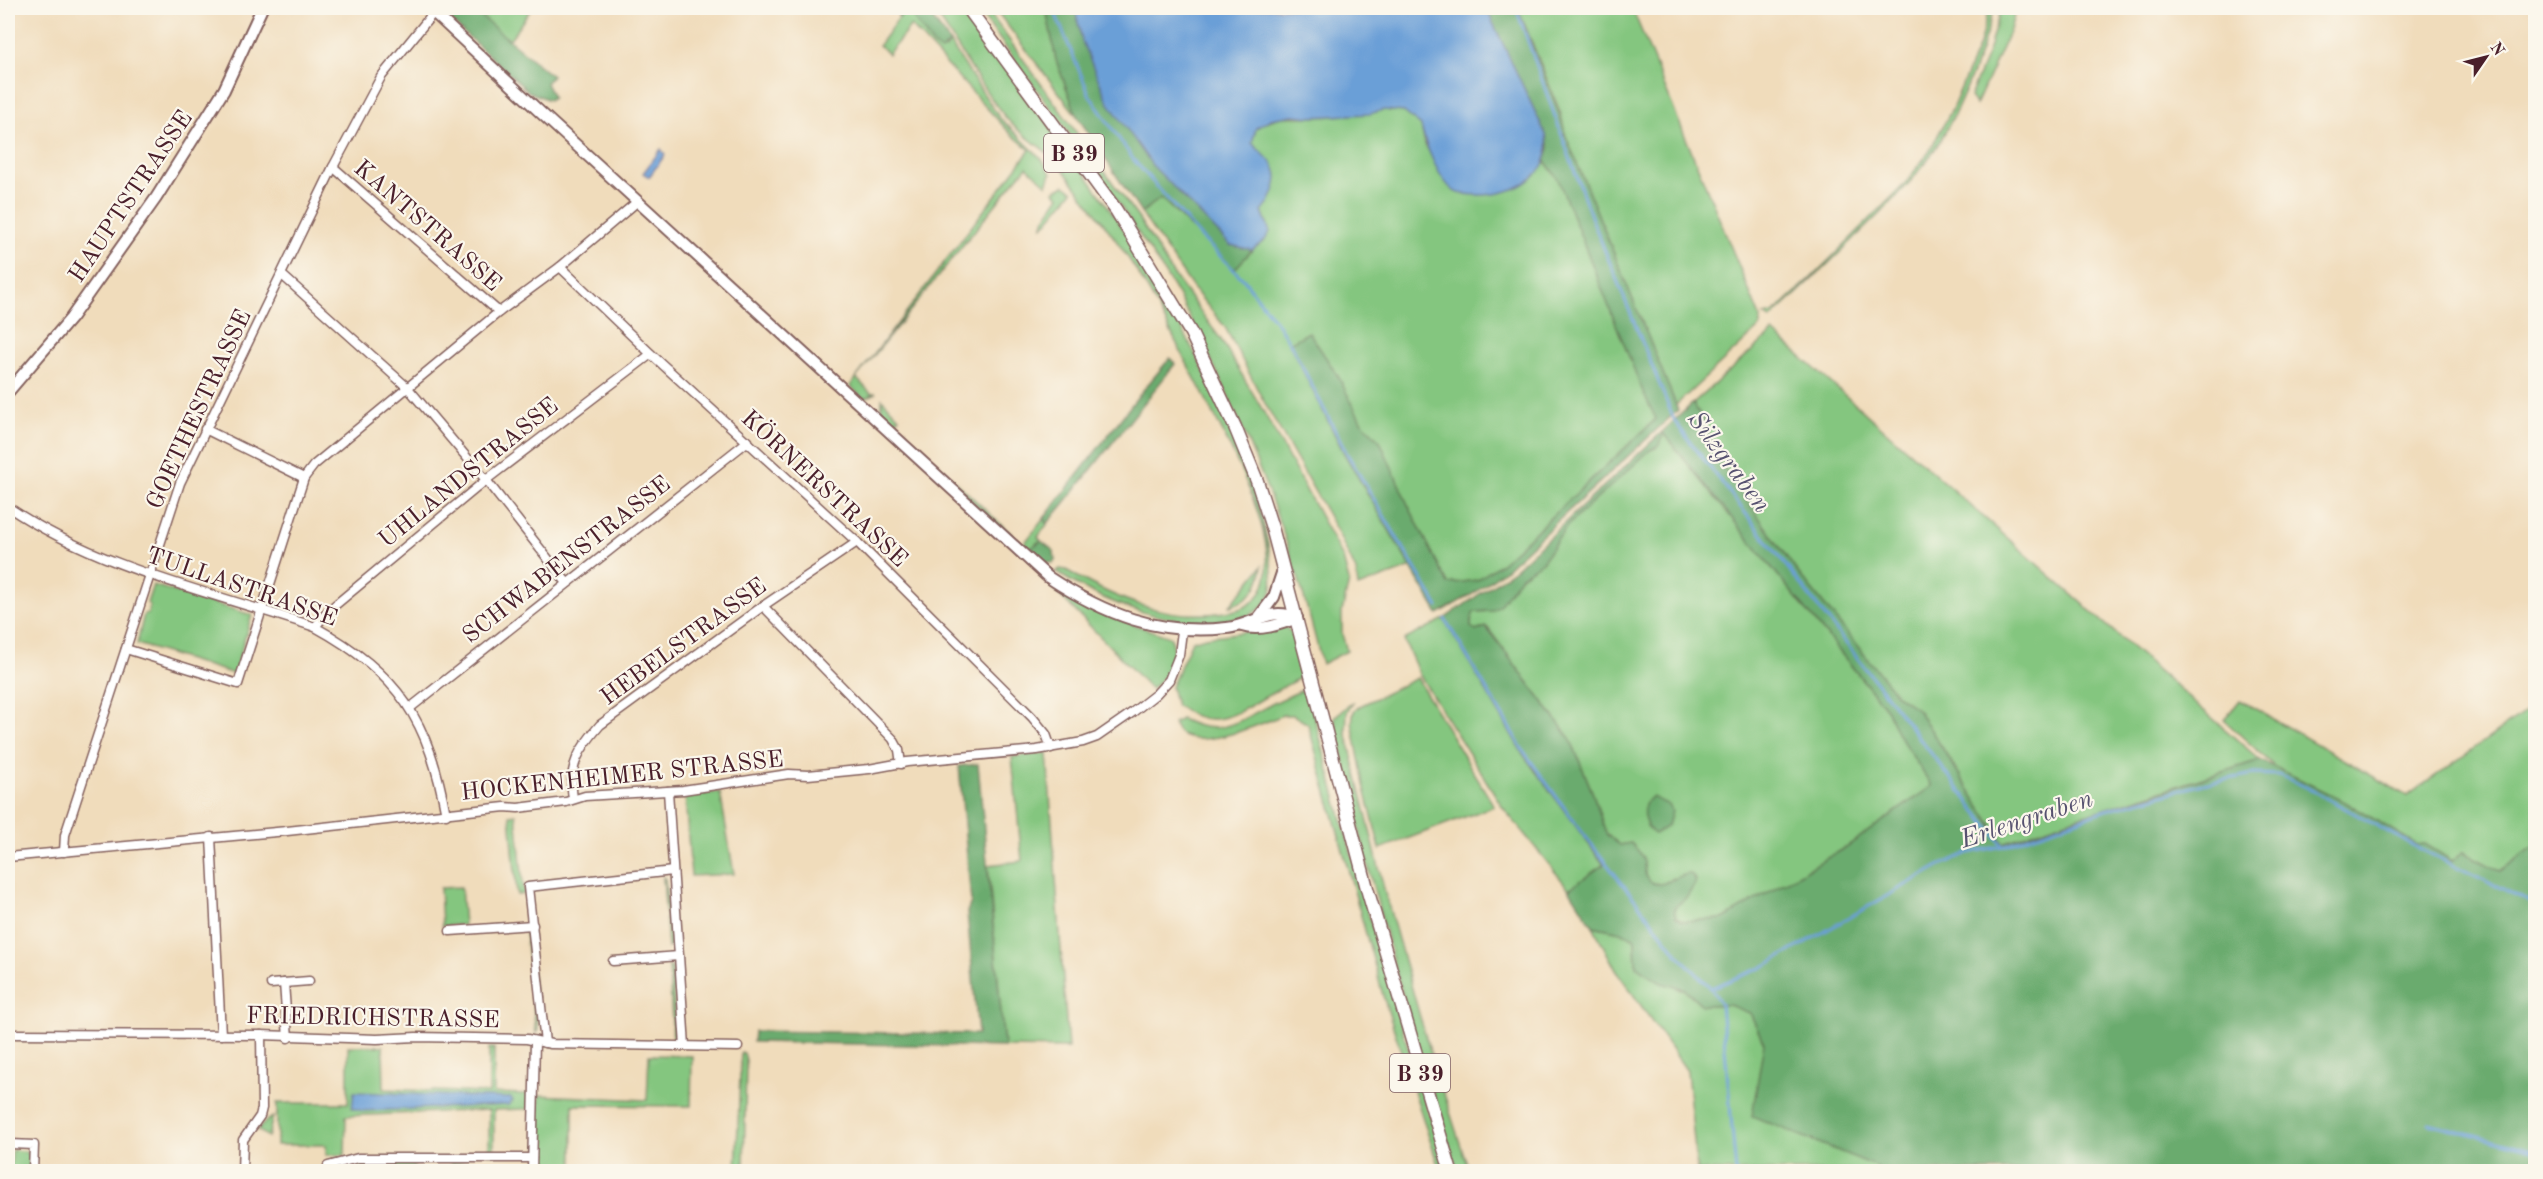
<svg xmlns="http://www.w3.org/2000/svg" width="2543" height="1179" font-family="'Old Standard TT',serif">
	<rect width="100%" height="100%" fill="#fbf7ec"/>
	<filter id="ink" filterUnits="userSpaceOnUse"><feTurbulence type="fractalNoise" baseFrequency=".0167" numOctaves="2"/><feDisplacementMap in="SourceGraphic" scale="12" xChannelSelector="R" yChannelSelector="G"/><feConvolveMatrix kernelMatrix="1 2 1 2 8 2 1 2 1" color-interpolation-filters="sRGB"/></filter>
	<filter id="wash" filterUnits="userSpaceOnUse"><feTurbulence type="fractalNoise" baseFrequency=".008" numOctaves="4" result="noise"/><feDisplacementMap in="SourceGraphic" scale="24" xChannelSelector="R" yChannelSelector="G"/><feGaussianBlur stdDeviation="1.35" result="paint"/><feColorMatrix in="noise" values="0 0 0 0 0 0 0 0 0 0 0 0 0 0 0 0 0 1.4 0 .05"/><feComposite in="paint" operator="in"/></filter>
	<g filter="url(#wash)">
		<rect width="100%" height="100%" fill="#f0dcbb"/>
		<g fill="#84c67f" stroke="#677255" stroke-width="1.5">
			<polygon points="438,8 532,8 510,39"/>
			<polygon points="906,8 934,46 946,49 950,43 999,117 1042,159 1051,174 1047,185 1027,167 1013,183 856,378 871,393 876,393 864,399 850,386 856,378 1030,150 1009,132 911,26 888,54 879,45"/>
			<path d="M932,8H962C1014,77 1067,146 1116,218C1159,282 1196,351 1227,422C1245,466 1263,509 1270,556C1271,567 1275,582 1271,592C1265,610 1250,617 1233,619C1168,628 1110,606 1056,572L1060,569L1066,570C1115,599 1168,622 1225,612C1243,610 1258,603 1264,585C1282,536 1224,435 1201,390C1179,350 1161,309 1136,270C1113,233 1085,199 1059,164C1043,146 1022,137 1007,119C978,85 958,44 932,8Z"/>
			<path d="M977,8H986L1139,219L1173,274L1222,341L1261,407L1343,558L1349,581L1342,612V634L1347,651L1322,664C1292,539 1240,410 1179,297C1166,274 1150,251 1135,228C1086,153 1030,81 977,8Z"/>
			<polygon points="994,8 1046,8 1056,60 1077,116"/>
			<polygon points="1518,8 1632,8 1760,317 1760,327 1676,405 1565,134 1561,114"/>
			<path d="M1989,8H1994C1980,59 1961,110 1931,155C1914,180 1892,202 1870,223C1837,256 1804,287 1770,319L1764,315L1773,313L1811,278L1903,186L1929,152L1953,107L1979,45Z"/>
			<polygon points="2001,8 2016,8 2010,30 1976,105 1970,97 1988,52"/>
			<path d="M1384,110L1404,112L1421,126L1425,145L1455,191C1495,200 1520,192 1545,161L1558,179L1643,391L1656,419L1503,562L1477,580L1448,584L1408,505L1380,441L1361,421L1337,376L1289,343L1345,455L1412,567L1358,587L1356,571L1337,531L1262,398L1225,327L1193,288L1141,213L1161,198L1234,270L1252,250L1265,240L1268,225L1262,212L1272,164L1252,143L1256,128C1282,112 1287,118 1314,117C1337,116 1362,115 1384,110Z"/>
			<polygon points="1065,185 1073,191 1042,228 1045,218 1060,196 1054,191"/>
			<polygon points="1773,332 2260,760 2081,816 2003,843 1918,710 1897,695 1795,569 1717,458 1705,423 1693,403"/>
			<path d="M882,399L899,417L894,424L1023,545L1045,517V522L1048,523L1038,537L1041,541L1036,543L1041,562L1047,564C1036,562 1029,554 1021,547L881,416Z"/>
			<path d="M1662,432L1887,710L1898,734L1932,786L1846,847L1723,919L1683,921L1676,917L1674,908L1679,903L1673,878C1664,884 1658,886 1648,881L1645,874L1643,859L1631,843L1620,845L1606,834L1593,794L1570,738L1487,627L1476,631L1471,627L1472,615L1474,612L1492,611L1521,576L1542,562L1567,526L1650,450L1656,448Z"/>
			<path d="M1262,566C1261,587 1251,600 1230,606Z"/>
			<polygon points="153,585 252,615 234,674 137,644 144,614 148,614 150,605 147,603"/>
			<path d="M1050,585L1104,614L1170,637C1181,655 1165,678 1151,689Z"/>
			<polygon points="1444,619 1523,754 1604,865 1569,889 1504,809 1420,676 1404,640"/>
			<path d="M1285,627C1300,637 1300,659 1303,676C1289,684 1275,691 1262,699C1230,718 1209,730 1176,705L1171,687L1192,641L1205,637Z"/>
			<polygon points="1417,678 1494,806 1380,849 1364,785 1352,722 1354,711 1360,706"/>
			<path d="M1307,688C1349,850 1394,1012 1448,1171H1440L1384,999L1308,724L1293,715H1283C1263,723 1181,760 1174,723L1181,719C1218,738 1235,723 1268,706C1281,699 1294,694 1307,688Z"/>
			<polygon points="2240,700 2407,796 2535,705 2535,846 2500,871 2464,852 2452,861 2425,844 2417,845 2345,802 2275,767 2224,720"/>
			<polygon points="1354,701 1347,712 1346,731 1385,893 1426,1038 1469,1171 1458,1171 1420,1055 1392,958 1364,851 1334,717"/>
			<polygon points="1047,753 1068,1048 1004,1047 988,865 1022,861 1012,757"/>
			<polygon points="720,792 734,874 691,876 685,796"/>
			<polygon points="516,814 524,894 517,895 510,815"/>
			<polygon points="663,877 665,879 671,946 668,948"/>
			<polygon points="461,887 464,925 442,926 440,888"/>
			<polygon points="1593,926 1621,932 1635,939 1636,966 1679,989 1684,989 1702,1005 1729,1005 1750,1013 1764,1043 1882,1171 1697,1171 1687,1071 1616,970"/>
			<polygon points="525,931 528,933 538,1030 536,1033"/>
			<polygon points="669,966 672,968 676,1037 673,1039"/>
			<polygon points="348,1046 383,1046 384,1089 489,1093 489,1048 494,1048 494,1093 528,1094 528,1109 494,1110 494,1154 489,1154 489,1110 346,1116 345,1155 326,1155 326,1145 277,1145 277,1103 348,1103"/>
			<polygon points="741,1052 744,1053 746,1060 744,1171 736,1172"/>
			<polygon points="649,1055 692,1056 691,1106 573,1105 573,1171 539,1171 539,1095 647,1100"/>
			<polygon points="273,1117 268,1137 258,1130 266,1121"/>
			<polygon points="12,1150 25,1151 30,1157 29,1170 11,1169"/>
			<polygon points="397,1162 414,1165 414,1171 390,1171 390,1166 397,1165"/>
			<polygon points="451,1162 484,1162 484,1165 451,1168"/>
			<polygon points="366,1163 383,1166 383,1171 359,1171 359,1166 366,1166"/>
		</g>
		<g fill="#6bab6e" stroke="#5a654c" stroke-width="1.5" fill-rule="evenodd">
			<polygon points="437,8 471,8 552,76 546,83 553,97 549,100 529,92"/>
			<polygon points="895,8 925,8 950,43 941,51 934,46 906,8 899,18"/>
			<polygon points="1046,8 1075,8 1082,41 1230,245 1252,250 1234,270 1161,198 1141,213 1077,116 1056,60"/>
			<polygon points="1486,8 1517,8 1560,115 1565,133 1561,134 1565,134 1678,410 1506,569 1476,592 1438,614 1345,455 1289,343 1309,332 1338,376 1361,421 1380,441 1408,505 1448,584 1477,580 1503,562 1656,419 1643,392 1558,179 1545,161 1549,148 1546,135"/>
			<polygon points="1170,358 1175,364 1064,504 1048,523 1045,522 1045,517 1139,395"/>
			<path d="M1693,403L1705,423L1717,458L1795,569L1897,695L1918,710L2003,843L2260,760L2345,802L2417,845L2425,844L2452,861L2463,852L2500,871L2535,846V1171H1882L1873,1165L1752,1116L1764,1043L1750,1013L1729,1005H1702L1685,989L1661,983L1636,966L1635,939L1621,932L1593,926L1569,889L1604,864L1523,754L1444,619L1515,569ZM1663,433L1887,710L1898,734L1932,786L1846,847L1723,919L1683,921L1676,917L1674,908L1687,897L1695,884L1696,880L1691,874C1677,873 1662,891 1650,881C1642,875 1646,867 1643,859C1641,852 1635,848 1631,843L1620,845L1606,834L1593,794L1570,738L1486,627L1476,631L1471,627V620L1474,612L1492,611L1499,606L1521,576L1542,562L1567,526L1650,450L1660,445Z"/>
			<polygon points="1041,541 1054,551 1055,561 1053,563 1041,562 1028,550"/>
			<polygon points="978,764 1004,1047 753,1042 754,1031 978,1034 967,912 971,902 959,766"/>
			<path d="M1652,797L1669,805L1672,811L1668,826L1654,834C1643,824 1638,806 1652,797Z"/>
		</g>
		<g fill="#6a9fd7" stroke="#5a5f81" stroke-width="1.5">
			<path d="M1075,8H1486L1546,135C1555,175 1515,194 1482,195C1473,195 1461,195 1454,191C1438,179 1425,144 1421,126L1404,112L1384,110L1369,114L1311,117L1293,115L1271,119L1256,128L1252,143C1267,159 1284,167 1274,191C1271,200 1268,205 1262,212L1270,232L1265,240L1252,250L1230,245L1152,165L1108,102L1082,41Z"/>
			<polygon points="661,149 665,155 649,177 643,173"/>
			<polygon points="354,1092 511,1098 513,1101 508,1105 363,1111 352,1108"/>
		</g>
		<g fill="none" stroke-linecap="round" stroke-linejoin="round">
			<g stroke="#6a9fd7" stroke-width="3">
				<polyline points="1053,8 1090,96 1133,159 1198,234 1244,280 1279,326 1291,345 1346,452 1438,607"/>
				<polyline points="1516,8 1592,219 1675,422 2002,845"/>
				<polyline points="1445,619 1522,749 1581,831 1679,956 1711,988"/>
				<polyline points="2429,1123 2536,1151"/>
				<polyline points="1736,1172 1721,1004 1711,988 1761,968 1939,866 1968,853 2003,846 2106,810 2203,784 2254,774 2279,775 2306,787 2412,845 2536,905"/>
			</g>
		</g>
	</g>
	<g filter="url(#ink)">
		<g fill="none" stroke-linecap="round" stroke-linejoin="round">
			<defs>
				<g id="minor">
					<polyline points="333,167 499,312"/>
					<polyline points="560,267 651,354 857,542 1032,717 1046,734 1051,748"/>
					<polyline points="282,275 408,388 486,480 567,583"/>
					<polyline points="205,429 304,478"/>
					<path d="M8,507C100,569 211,592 315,627C399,673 429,721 446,815"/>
					<polyline points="763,606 893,739 899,750 901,764"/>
					<polyline points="315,627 328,611 486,480 651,354"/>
					<polyline points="126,649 238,684 304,478 314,465 499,312 560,267 638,201"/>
					<polyline points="410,708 748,441"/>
					<polyline points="668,791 685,1046"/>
					<path d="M573,799C568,766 579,749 600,725L763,606L857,542"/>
					<polyline points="211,837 221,1035"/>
					<polyline points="64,852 65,835 180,483 333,167 381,77 434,12"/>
					<polyline points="8,857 287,831 505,807 518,808 566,802 585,796 683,790 789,774 808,775 869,769 907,762 1037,750 1083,742 1097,737 1133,712 1156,694 1169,680 1179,655 1182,631"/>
					<polyline points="450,931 533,925"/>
					<polyline points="613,961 679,956"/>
					<polyline points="284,983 288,1038"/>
					<polyline points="271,984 309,981"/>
					<polyline points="8,1034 261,1035 377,1039 416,1037 527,1039 551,1044 738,1047"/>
					<polyline points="545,1043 528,887 673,871"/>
					<polyline points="11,1144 34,1145 33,1172"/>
					<polyline points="328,1166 358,1158 532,1158"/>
					<polyline points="242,1172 243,1140 260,1116 262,1108 261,1035"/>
					<polyline points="532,1172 535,1041"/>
				</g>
				<g id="tertiary">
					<path d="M429,8L540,112L1048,577C1104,614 1159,636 1227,628C1254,625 1269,606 1297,618"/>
					<polyline points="8,392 71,318 156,198 224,90 262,8"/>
					<polyline points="1259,617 1274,597 1283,570"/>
					<path d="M1242,626C1259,632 1281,624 1297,618"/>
				</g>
				<polyline id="primary" points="968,8 1116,210 1191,333 1235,427 1257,481 1273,531 1368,892 1451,1172"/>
			</defs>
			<use href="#minor" stroke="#84615d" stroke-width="11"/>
			<use href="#tertiary" stroke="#84615d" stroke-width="14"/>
			<use href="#primary" stroke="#84615d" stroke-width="15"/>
			<use href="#minor" stroke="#fff" stroke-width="8"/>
			<use href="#tertiary" stroke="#fff" stroke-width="10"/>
			<use href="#primary" stroke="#fff" stroke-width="12"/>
		</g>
	</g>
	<g text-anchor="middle" stroke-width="4.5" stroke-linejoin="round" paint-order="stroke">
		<g fill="#fbf7ec" stroke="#7f6065" stroke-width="1.5">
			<rect x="1044" y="134" width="60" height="38" rx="4.5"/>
			<rect x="1390" y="1054" width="60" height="38" rx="4.5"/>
		</g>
		<g font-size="22" font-weight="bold" fill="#4a1f2b">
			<text x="1074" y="161">B 39</text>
			<text x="1420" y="1081">B 39</text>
		</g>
		<g font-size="24" fill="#4a1f2b" stroke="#fbf7ec">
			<text transform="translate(130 196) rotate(-56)" y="8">HAUPTSTRASSE</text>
			<text transform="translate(428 225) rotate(41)" y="8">KANTSTRASSE</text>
			<text transform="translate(198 409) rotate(-65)" y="8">GOETHESTRASSE</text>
			<text transform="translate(468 472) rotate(-39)" y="8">UHLANDSTRASSE</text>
			<text transform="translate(825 488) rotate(43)" y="8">KÖRNERSTRASSE</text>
			<text transform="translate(566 559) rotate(-38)" y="8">SCHWABENSTRASSE</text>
			<text transform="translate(242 586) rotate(19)" y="8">TULLASTRASSE</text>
			<text transform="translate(683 641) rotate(-36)" y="8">HEBELSTRASSE</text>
			<text transform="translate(622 775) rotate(-6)" y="8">HOCKENHEIMER STRASSE</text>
			<text transform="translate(373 1017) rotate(1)" y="8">FRIEDRICHSTRASSE</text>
		</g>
		<g font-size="26" font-style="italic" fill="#575270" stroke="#fbf7ec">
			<text transform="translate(1730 461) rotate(53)" y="9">Silzgraben</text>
			<text transform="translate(2026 818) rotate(-18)" y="9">Erlengraben</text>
		</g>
	</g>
	<rect width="2543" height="1179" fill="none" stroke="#fbf7ec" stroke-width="30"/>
	<g transform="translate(2486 57) rotate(55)" stroke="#fbf7ec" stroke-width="4.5" paint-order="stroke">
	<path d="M0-4.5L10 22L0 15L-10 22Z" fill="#4a1f2b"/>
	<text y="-9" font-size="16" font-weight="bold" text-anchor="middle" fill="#4a1f2b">N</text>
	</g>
</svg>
